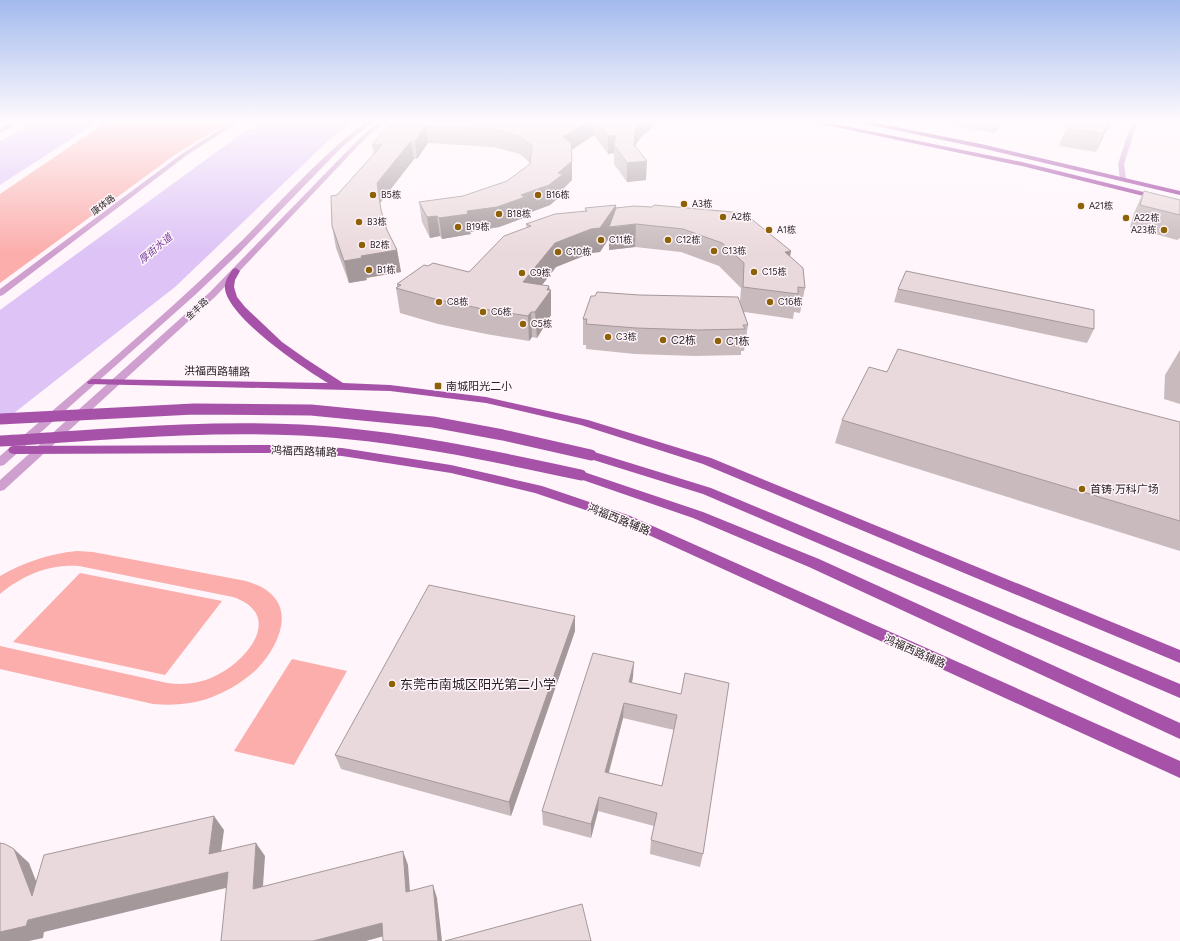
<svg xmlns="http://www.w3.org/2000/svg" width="1180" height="941" font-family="Figtree,'Noto Sans SC',sans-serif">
	<rect width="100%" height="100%" fill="#fff5fa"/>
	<g fill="#fbaeac">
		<polygon points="116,121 230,121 176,154 0,283 0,194 105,123"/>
		<path d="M77,551L93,552L246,581C255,584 263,587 270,593C295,614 275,651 257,669C246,679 233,688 219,694C198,704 176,706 153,704L0,669V646L167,683C183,685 198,684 213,677C246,663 286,615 233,597L79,566C49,564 23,575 0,594V576C25,562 48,554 77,551Z"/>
		<polygon points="80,573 222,601 165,675 13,642"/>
		<polygon points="292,659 347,671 294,765 234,751"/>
	</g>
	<g fill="#ddc3f6">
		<polygon points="37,121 99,121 0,185 0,141"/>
		<polygon points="265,121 354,121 329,140 175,287 0,424 0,310 241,134"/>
	</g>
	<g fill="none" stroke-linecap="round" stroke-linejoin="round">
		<g fill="#cfa0cf" fill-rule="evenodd">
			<polygon points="14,121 22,121 0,133 0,129"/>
			<polygon points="233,121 241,121 187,155 3,295 0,296 0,289 183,153"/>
			<path d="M367,121H374L342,147L236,256L195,295L4,465L0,466V456C77,389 156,324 229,253C274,210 317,158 367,121Z"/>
			<polygon points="381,121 388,121 369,135 357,147 216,296 4,490 0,491 0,480 210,292 353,145 365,133"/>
			<polygon points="1132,121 1138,121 1124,164 1126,179 1123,181 1120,179 1118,164"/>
		</g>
		<g fill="#a652a8" fill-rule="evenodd">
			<path d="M236,268L240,271L235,280L234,287L237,297L245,307L282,342L306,359L343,383L390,385L486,397L588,420L711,458L1180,650V663L703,464L581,425L486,403L390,391L88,384L87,382L92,379L328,383C303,368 229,318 225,289C224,281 229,275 233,269Z"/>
			<polygon points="277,445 342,448 451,465 542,486 628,515 1180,761 1180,778 618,521 535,493 451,473 342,456 277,453 14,454 10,453 8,450 10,447 14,446"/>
			<polygon points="591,451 711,488 1180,684 1180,698 703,494 587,458 585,455 587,452"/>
			<polygon points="581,471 703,512 819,559 1180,723 1180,739 809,567 693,518 577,478 575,475 577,472"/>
		</g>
		<g fill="#962f99" fill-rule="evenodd">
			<polygon points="807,121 820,121 1022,162 1180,201 1180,205 1022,166"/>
			<polygon points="852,121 866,121 981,144 1180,191 1180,195 981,148"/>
		</g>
		<g stroke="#a652a8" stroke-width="11">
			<polyline points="0,419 194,409 311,410 433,422 503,435 591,455"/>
			<path d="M0,441C100,435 201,425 301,430C396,435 489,455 581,475"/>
		</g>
	</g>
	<g fill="#c9bbbd" fill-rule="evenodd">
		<polygon points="395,121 656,121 655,126 641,137 635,146 646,180 627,182 614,164 614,153 608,154 594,135 572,150 572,180 564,188 564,193 550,205 526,214 526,217 499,227 470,232 471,234 442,239 440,236 430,238 422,222 419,202 463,196 507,181 530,164 530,163 520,154 494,147 428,143 417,159 414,159 380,203 382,214 387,230 397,250 401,272 366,278 367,280 349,283 336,248 332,226 337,195 374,155 372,145"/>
		<polygon points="933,121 1004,121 994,133"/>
		<polygon points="1070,121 1111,121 1096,152 1059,146 1066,128"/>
		<polygon points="1144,191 1180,200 1180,238 1177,240 1130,227 1134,213"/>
		<polygon points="616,207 790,257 805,288 800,313 794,312 793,319 744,312 748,325 744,351 741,351 741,355 695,356 635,354 586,349 586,345 583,345 583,319 595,296 639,295 740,302 741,288 719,266 681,252 635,247 609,250 609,238 600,252 591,253 556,267 542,285 549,286 551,315 537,338 532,337 529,341 486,334 438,324 400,313 396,288 397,287 397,284 428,266 469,272 527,228 526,224 585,211 585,208"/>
		<polygon points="898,289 1094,329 1087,343 894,302"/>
		<polygon points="1180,350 1180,404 1164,399 1165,375"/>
		<polygon points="887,372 1180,422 1180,551 835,443 842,420"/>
		<polygon points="575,631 511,816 341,769 335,755"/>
		<path d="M633,677L632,683L681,694L703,854L700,867L650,854L651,840L654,826L598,811L591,838L543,825L542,811ZM623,718L674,730L662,786L609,773Z"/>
	</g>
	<g fill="#a4989a">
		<polygon points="589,121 594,121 594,135 564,155 563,137"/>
		<polygon points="641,121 656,121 655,126 641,137 634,147 647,161 646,180 627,182 627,163 635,129"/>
		<polygon points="998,121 1004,121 994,133"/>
		<polygon points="1110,121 1111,121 1096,152 1103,134"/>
		<polygon points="426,126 428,143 417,159 415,141"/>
		<polygon points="616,135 614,153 608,154 608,136"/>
		<polygon points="411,141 414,159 380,203 384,231 377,183"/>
		<polygon points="572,161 572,180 564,188 564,193 550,205 526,214 526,217 499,227 470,232 471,234 442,239 439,218 467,211 521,195 558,173"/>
		<polygon points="616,205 616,227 636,224 635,247 609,250 609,238 600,252 591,253 556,267 525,307 523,282 555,243"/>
		<polygon points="437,216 440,236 430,238 427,217"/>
		<polygon points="397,250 401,272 366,278 367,280 349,283 344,261 361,256"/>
		<polygon points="791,251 787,275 785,252"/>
		<polygon points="549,286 550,291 551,290 551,315 537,338 535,312 547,290"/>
		<polygon points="531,312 532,337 529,341 528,316"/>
		<polygon points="575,616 575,631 511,816 509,802"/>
		<polygon points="634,662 633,677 628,697 629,682"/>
		<polygon points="624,703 623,718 605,786 605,772"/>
		<polygon points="599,797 598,811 591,838 591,824"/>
		<polygon points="214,816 224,830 219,867 209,854"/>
		<polygon points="256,843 265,856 262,901 253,889"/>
		<polygon points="14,849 29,863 47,909 32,896"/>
		<polygon points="403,851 408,865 411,905 406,892"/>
		<polygon points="228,872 238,885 44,932 43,938 29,941 0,941 0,932 28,920"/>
		<polygon points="433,885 437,898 442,941 438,941"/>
		<polygon points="382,923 388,935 366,941 313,941"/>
	</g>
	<g fill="#ead9dc" stroke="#a4989a" fill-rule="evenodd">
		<polygon points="395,121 589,121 563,137 571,143 572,161 558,173 563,174 549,185 521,195 525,197 497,207 467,211 468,214 439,218 437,216 427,217 419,202 463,196 507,181 530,164 532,146 519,136 493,129 426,126 415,141 411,141 377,183 381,210 387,230 397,250 361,256 362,258 344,261 332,226 331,196 337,195 382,145 372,145 384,131"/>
		<polygon points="597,121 641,121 635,129 634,145 647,161 627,163 614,145 616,135 608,136"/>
		<polygon points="1070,121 1110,121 1103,134 1066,128"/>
		<polygon points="1144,191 1180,200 1180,215 1140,205"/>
		<polygon points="616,205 600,228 591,229 555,243 523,282 549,286 547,290 551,290 535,312 531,312 528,316 483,309 435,299 396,288 401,285 397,284 424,265 428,266 433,263 469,272 504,236 531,226 526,224 555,214 587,211 585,208"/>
		<polygon points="654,205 744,213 791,251 785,252 803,268 805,288 798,287 798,294 743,287 744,263 722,243 683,229 636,224 609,227 616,208 634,206 652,207"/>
		<polygon points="906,271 1094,310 1094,329 898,289"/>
		<polygon points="597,292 639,295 738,297 748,325 743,325 745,329 698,330 636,328 586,324 587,319 583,319 591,296 595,296"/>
		<polygon points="898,349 1180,422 1180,521 842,420 869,367 887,372"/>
		<polygon points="429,585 575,616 509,802 335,755"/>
		<path d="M593,653L634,662L629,682L681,694L685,673L729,683L703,854L651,840L657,813L599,797L591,824L542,811ZM624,703L677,715L662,786L605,772Z"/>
		<polygon points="214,816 209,854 256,843 253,889 403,851 406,892 433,885 438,941 383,941 382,923 313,941 221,941 228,872 28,920 26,926 0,932 0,843 5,844 14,849 32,896 44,855"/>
		<polygon points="582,904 591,941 445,941"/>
	</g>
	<linearGradient id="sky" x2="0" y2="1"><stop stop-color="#a3baee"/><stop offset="0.48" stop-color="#fffafd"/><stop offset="1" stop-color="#fffafd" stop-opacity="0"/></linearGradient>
	<rect width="1180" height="253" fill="url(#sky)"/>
	<g fill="#8d6107" stroke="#fff5fa" stroke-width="1.5">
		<circle cx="373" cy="195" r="4"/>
		<circle cx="538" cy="195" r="4"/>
		<circle cx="684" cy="204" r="4"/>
		<circle cx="1081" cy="206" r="4"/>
		<circle cx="499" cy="214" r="4"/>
		<circle cx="723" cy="217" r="4"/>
		<circle cx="1126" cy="218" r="4"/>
		<circle cx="359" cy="222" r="4"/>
		<circle cx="458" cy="227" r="4"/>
		<circle cx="769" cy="230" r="4"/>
		<circle cx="1164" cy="230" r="4"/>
		<circle cx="601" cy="240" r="4"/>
		<circle cx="668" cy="240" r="4"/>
		<circle cx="362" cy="245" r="4"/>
		<circle cx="714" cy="251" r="4"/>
		<circle cx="558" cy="252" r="4"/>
		<circle cx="369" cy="270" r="4"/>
		<circle cx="754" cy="272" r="4"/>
		<circle cx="522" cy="273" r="4"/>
		<circle cx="439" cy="302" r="4"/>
		<circle cx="770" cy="302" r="4"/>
		<circle cx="483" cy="312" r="4"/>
		<circle cx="523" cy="324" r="4"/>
		<circle cx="608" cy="337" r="4"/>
		<circle cx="663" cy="340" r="4"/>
		<circle cx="718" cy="341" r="4"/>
		<rect x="434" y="382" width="8" height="8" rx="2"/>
		<circle cx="1082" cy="489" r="4"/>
		<circle cx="392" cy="684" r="4"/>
	</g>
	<g text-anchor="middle" stroke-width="3" stroke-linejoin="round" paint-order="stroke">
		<g font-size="9" fill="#241f22" stroke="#fff5fa" text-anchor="start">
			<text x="381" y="198">B5栋</text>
			<text x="546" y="198">B16栋</text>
			<text x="692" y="207">A3栋</text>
			<text x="1089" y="209">A21栋</text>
			<text x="507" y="217">B18栋</text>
			<text x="731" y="220">A2栋</text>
			<text x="1134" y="221">A22栋</text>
			<text x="367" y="225">B3栋</text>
			<text x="466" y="230">B19栋</text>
			<text x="777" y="233">A1栋</text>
			<text x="1156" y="233" text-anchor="end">A23栋</text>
			<text x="609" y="243">C11栋</text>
			<text x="676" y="243">C12栋</text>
			<text x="370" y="248">B2栋</text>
			<text x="722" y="254">C13栋</text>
			<text x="566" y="255">C10栋</text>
			<text x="377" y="273">B1栋</text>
			<text x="762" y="275">C15栋</text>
			<text x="530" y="276">C9栋</text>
			<text x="447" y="305">C8栋</text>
			<text x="778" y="305">C16栋</text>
			<text x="491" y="315">C6栋</text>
			<text x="531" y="327">C5栋</text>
			<text x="616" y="340">C3栋</text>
		</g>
		<g font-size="9" fill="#241f22" stroke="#fff5fa">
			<text transform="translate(103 205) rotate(-37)" y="3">康体路</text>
			<text transform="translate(197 309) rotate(-43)" y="3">金丰路</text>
		</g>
		<g font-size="10" font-style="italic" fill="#6f3797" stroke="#fff5fa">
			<text transform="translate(155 248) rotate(-40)" y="4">厚街水道</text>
		</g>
		<g font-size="11" fill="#241f22" stroke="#fff5fa" text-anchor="start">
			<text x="671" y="344">C2栋</text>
			<text x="726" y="345">C1栋</text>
			<text x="446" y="390">南城阳光二小</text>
			<text x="1090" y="493">首铸·万科广场</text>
		</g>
		<g font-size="11" fill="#241f22" stroke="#fff5fa">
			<text transform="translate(217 371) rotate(1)" y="4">洪福西路辅路</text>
			<text transform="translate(304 451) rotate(2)" y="4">鸿福西路辅路</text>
			<text transform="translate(619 519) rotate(22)" y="4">鸿福西路辅路</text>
			<text transform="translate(915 651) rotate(24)" y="4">鸿福西路辅路</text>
		</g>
		<g font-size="13" fill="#241f22" stroke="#fff5fa" text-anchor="start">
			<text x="400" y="689">东莞市南城区阳光第二小学</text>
		</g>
	</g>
</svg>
